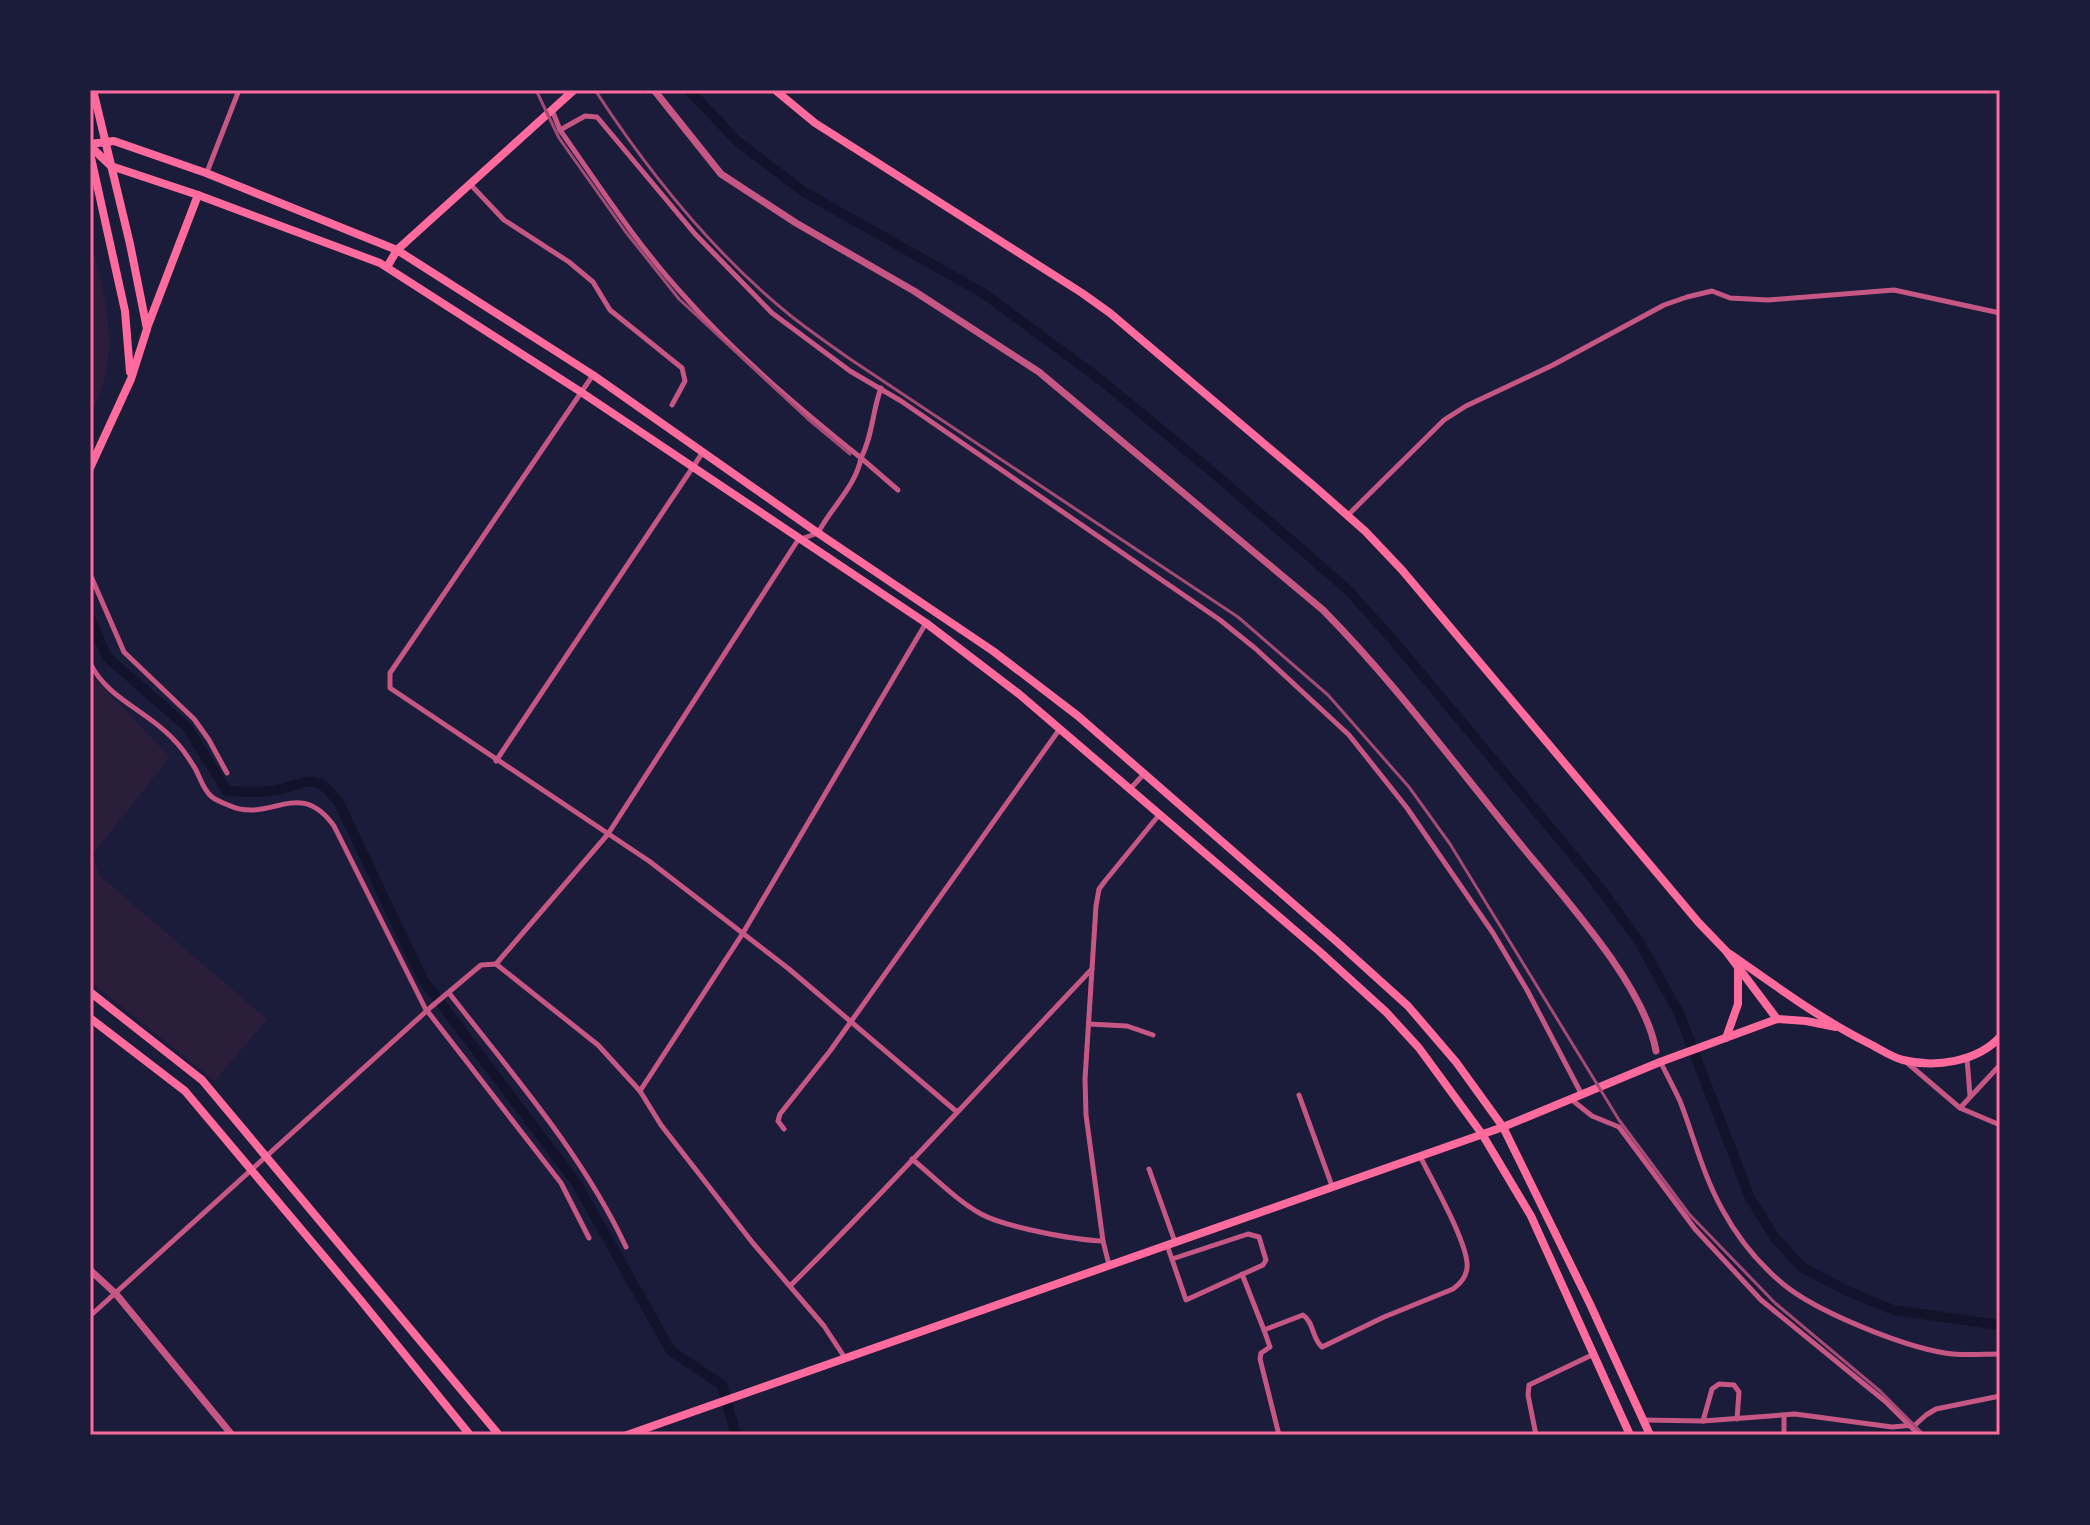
<svg xmlns="http://www.w3.org/2000/svg" width="2090" height="1525" font-family="Mulish,sans-serif">
	<rect width="100%" height="100%" fill="#1b1b3a"/>
	<g fill="#2a1e3b">
		<path d="M90,238C102,285 117,332 104,381C101,393 95,405 90,416Z"/>
		<polygon points="90,673 170,757 93,854 99,875 267,1019 215,1081 90,981"/>
	</g>
	<g fill="none" stroke-linecap="round" stroke-linejoin="round">
		<g stroke="#12122b" stroke-width="10">
			<polyline points="689,90 737,141 804,192 983,293 1097,377 1209,469 1348,590 1394,641 1597,884 1638,940 1679,1013 1750,1198 1775,1238 1803,1268 1847,1291 1893,1310 2000,1325"/>
			<path d="M90,618L107,657L187,727L227,791C241,791 257,793 271,791C307,786 313,766 340,805L423,980L575,1181L671,1351L722,1385L736,1435"/>
		</g>
		<g stroke="#c65784" stroke-width="5">
			<polyline points="560,130 585,116 597,117 695,234 772,313 850,371 901,401 1220,620 1256,649 1349,735 1407,808 1493,933 1527,990 1582,1095"/>
			<polyline points="207,172 239,90"/>
			<polyline points="470,184 504,220 569,262 593,282 610,310 682,368 685,381 672,405"/>
			<polyline points="593,375 390,673 390,688 649,861 789,969 957,1112"/>
			<path d="M881,388C872,412 873,435 861,458L898,490"/>
			<polyline points="1348,515 1444,420 1466,406 1553,365 1664,305 1687,297 1712,291 1730,298 1768,300 1894,290 2000,313"/>
			<polyline points="90,574 124,652 194,719 209,740 227,773"/>
			<path d="M90,663C108,700 149,711 175,741C182,748 188,757 193,765C200,775 202,789 212,797C216,800 223,803 228,805C271,825 298,776 334,826L425,1008L561,1183L589,1238"/>
			<polyline points="496,761 703,452"/>
			<polyline points="1130,789 1144,774"/>
			<path d="M496,964L608,834L798,540L818,533C830,509 856,486 861,458C799,408 738,357 685,297C638,246 600,187 560,130L552,110"/>
			<polyline points="496,964 598,1045 640,1091 661,1125 752,1242 824,1326 845,1358"/>
			<path d="M449,993C512,1074 582,1153 626,1247"/>
			<polyline points="1089,1024 1127,1026 1153,1035"/>
			<polyline points="1967,1058 1970,1096"/>
			<polyline points="1905,1061 1960,1108 2000,1125"/>
			<path d="M1661,1063C1667,1075 1674,1088 1680,1101C1694,1137 1703,1175 1722,1209C1737,1237 1758,1263 1783,1284C1817,1312 1902,1346 1945,1353C1963,1356 1982,1354 2000,1354"/>
			<polyline points="640,1091 743,933 926,623"/>
			<polyline points="1299,1095 1332,1186"/>
			<polyline points="1572,1100 1592,1116 1619,1127 1695,1229 1761,1300 1886,1402 1919,1435"/>
			<polyline points="1960,1108 2000,1065"/>
			<polyline points="784,1129 778,1121 780,1114 830,1051 1059,730"/>
			<path d="M912,1159C934,1177 956,1200 981,1214C1005,1227 1074,1240 1103,1241"/>
			<polyline points="1149,1169 1175,1242"/>
			<polyline points="1167,1245 1186,1300 1263,1265 1266,1260 1259,1237 1248,1234 1172,1259"/>
			<polyline points="1109,1265 1103,1241 1086,1115 1085,1079 1096,906 1099,889 1105,881 1159,815"/>
			<path d="M1242,1274L1264,1330L1303,1315C1314,1322 1312,1339 1322,1347L1384,1317L1453,1289C1460,1284 1466,1278 1467,1268C1470,1246 1431,1179 1420,1156"/>
			<path d="M790,1286C893,1184 991,1075 1092,969"/>
			<polyline points="90,1316 431,1007 481,965 496,964"/>
			<polyline points="1264,1330 1270,1347 1261,1353 1260,1359 1279,1435"/>
			<polyline points="1644,1420 1703,1421 1795,1414 1892,1427 1915,1425 1926,1415 1936,1409 2000,1396"/>
			<polyline points="1703,1421 1712,1389 1719,1384 1734,1385 1739,1392 1737,1419"/>
			<polyline points="1536,1435 1528,1395 1529,1385 1594,1354"/>
			<polyline points="1784,1435 1784,1416"/>
		</g>
		<g stroke="#c65784" stroke-width="7">
			<path d="M654,90L721,174L796,223L914,291L1039,372L1323,610C1390,678 1447,754 1508,829C1553,886 1644,981 1656,1051"/>
			<polyline points="90,1270 116,1294 232,1435"/>
		</g>
		<g stroke="#ff6b9d" stroke-width="8">
			<polyline points="775,90 815,123 1082,293 1110,313 1314,486 1365,531 1402,570 1699,923 1726,951 1777,1019"/>
			<polyline points="90,144 114,141 206,173 397,250 593,375 818,533 993,651 1078,716 1336,941 1408,1006 1456,1062 1503,1127 1590,1304 1650,1435"/>
			<polyline points="90,146 111,166 198,195 380,263 581,392 926,623 1019,694 1319,951 1386,1012 1419,1048 1482,1134 1531,1216 1630,1435"/>
			<polyline points="387,267 397,250 574,90"/>
			<polyline points="147,328 198,195"/>
			<path d="M1730,954C1776,986 1820,1019 1870,1044C1880,1049 1891,1057 1903,1060C1935,1068 1977,1062 2000,1037"/>
			<polyline points="1726,1038 1738,1004 1738,970"/>
			<polyline points="627,1435 1503,1127 1660,1062 1777,1019 1806,1021 1836,1027"/>
		</g>
		<g stroke="#ff6b9d" stroke-width="8">
			<polyline points="90,153 125,311 130,372"/>
			<polyline points="90,468 131,379 147,329 130,244 93,90"/>
			<polyline points="90,992 202,1080 499,1435"/>
			<polyline points="90,1018 185,1091 358,1297 470,1435"/>
		</g>
		<g stroke="#a44b75" stroke-width="3">
			<polyline points="536,90 559,138 625,231 679,299 808,419 850,454"/>
			<path d="M595,90C649,173 713,253 791,316C810,331 830,345 850,359L1238,617L1328,695L1409,787L1450,844L1619,1120L1689,1214L1775,1303L1880,1391L1924,1435"/>
		</g>
	</g>
	<rect width="2090" height="1525" fill="none" stroke="#1b1b3a" stroke-width="184"/>
	<rect x="92" y="92" width="1906" height="1341" fill="none" stroke="#ff6b9d" stroke-width="3"/>
</svg>
